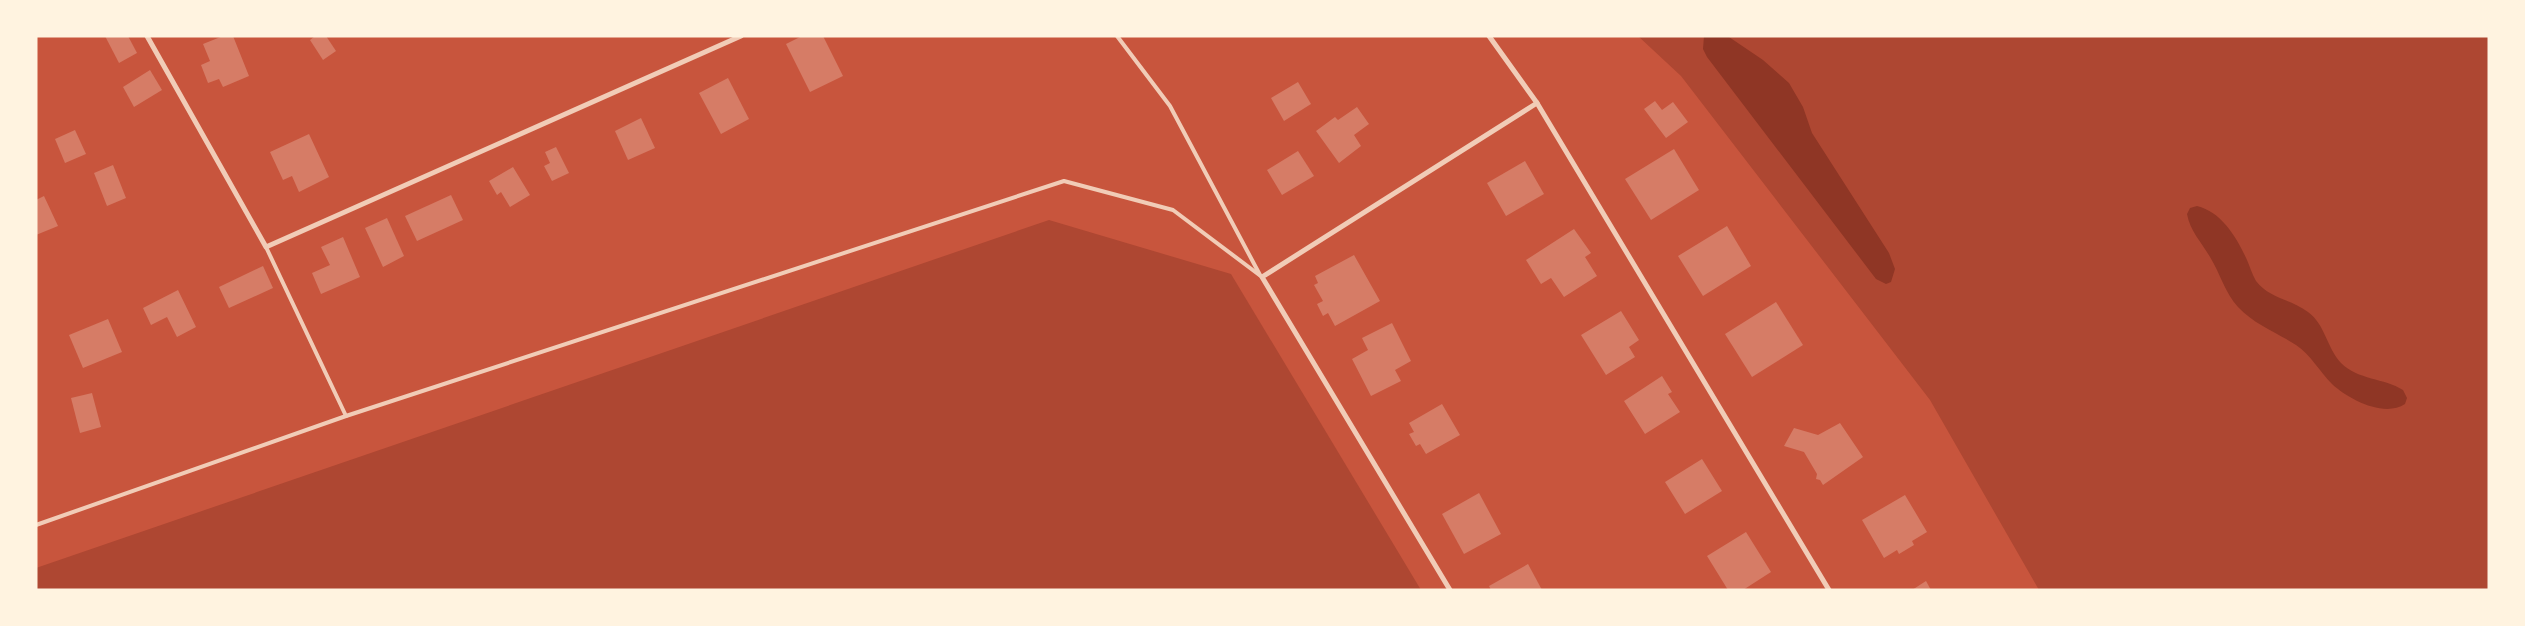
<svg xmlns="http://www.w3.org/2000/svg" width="2525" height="626" font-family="'Open Sans',sans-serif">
	<rect width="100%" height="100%" fill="#c8553d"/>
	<g fill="#ae4732">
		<polygon points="1638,36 2489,36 2489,590 2039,590 1930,400 1681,76"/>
		<polygon points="1049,220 1231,274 1421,590 36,590 36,568"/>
	</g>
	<g fill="#8f3625">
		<polygon points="1704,36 1729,37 1763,60 1789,83 1803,107 1812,133 1889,253 1895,269 1891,282 1886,284 1876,279 1707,57 1703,49"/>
		<path d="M2197,206C2222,212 2237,238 2247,260C2250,267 2252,274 2256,281C2270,299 2291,299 2308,312C2325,324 2327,348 2341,363C2358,380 2384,378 2403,390L2407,398L2405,404C2384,418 2348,399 2332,384C2319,371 2311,355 2296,345C2276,332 2255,325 2238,307C2225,293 2220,273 2210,257C2202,243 2190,231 2187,214L2190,208Z"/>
	</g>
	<g fill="#d67c66">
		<polygon points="105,36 128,36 137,53 119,63"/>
		<polygon points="223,36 233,36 249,76 223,87 219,79 208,83 201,65 210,61 203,44"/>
		<polygon points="315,36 326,36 336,51 323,60 310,40"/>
		<polygon points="802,36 823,36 843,76 810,92 786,44"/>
		<polygon points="150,70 162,90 134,107 123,87"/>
		<polygon points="728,78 749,119 721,134 699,93"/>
		<polygon points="1298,82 1311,104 1284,121 1271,98"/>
		<polygon points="1655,101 1662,110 1673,102 1688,122 1666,138 1644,109"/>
		<polygon points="1357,107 1369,124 1354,135 1361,146 1339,163 1316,131 1335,117 1338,120"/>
		<polygon points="641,118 655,148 628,160 615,131"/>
		<polygon points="75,130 86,154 65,163 55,139"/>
		<polygon points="309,134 329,177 299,192 292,176 283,180 270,152"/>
		<polygon points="556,147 569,173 552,181 544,166 550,163 545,152"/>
		<polygon points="1674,149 1699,190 1651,220 1625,179"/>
		<polygon points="1298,151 1314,176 1282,195 1267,170"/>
		<polygon points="1525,161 1544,194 1506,216 1487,183"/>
		<polygon points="113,165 126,198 107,206 94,173"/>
		<polygon points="513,167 530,195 510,207 501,192 497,195 489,181"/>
		<polygon points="451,195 463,220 417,241 405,216"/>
		<polygon points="44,196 58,226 36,235 36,200"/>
		<polygon points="387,218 404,256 383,267 365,228"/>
		<polygon points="1727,226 1751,266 1703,296 1678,256"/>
		<polygon points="1574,229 1591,253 1585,257 1597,276 1564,297 1551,278 1541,284 1526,260"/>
		<polygon points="343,237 360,277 321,294 312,273 330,265 321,247"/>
		<polygon points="1354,255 1380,301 1335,326 1328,313 1323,316 1317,304 1323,301 1314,285 1318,283 1315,276"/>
		<polygon points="263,266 273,288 229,308 219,287"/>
		<polygon points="178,290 196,327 177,337 167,317 151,325 143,308"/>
		<polygon points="1776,302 1803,345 1752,377 1725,334"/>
		<polygon points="1621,311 1639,340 1629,347 1635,357 1606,375 1581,335"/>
		<polygon points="108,319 122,352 83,368 69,335"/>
		<polygon points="1392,323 1411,361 1395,370 1401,381 1371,396 1352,359 1368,350 1362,338"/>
		<polygon points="1662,376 1672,392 1668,394 1680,412 1645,434 1624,401"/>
		<polygon points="92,393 101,427 80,433 71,398"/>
		<polygon points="1442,404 1460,435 1426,454 1420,444 1416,446 1409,434 1414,432 1409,423"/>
		<polygon points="1840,423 1863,457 1823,485 1820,480 1816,479 1817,474 1804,452 1784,446 1794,428 1818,435"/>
		<polygon points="1702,459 1722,491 1685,514 1665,482"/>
		<polygon points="1479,493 1501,534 1464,554 1442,514"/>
		<polygon points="1905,495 1927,532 1912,541 1914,545 1899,554 1897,550 1884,558 1862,520"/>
		<polygon points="1746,532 1771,572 1743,590 1728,590 1707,556"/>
		<polygon points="1528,564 1542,590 1491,590 1489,586"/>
		<polygon points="1926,581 1931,590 1912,590"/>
	</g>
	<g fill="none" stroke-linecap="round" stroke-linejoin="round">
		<g stroke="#f1ccb7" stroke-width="4">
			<polyline points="1117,36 1170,106 1260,275"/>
			<polyline points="266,247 346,416"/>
			<polyline points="36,525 346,416 1064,181 1173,210 1262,277"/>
		</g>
		<g stroke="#f1ccb7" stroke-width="5">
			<polyline points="147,36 266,247 741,36"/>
			<polyline points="1489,36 1537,103 1829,590"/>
			<polyline points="1450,590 1262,277 1537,103"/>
		</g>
	</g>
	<rect width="2525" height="626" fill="none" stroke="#fff3e0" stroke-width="75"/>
</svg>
